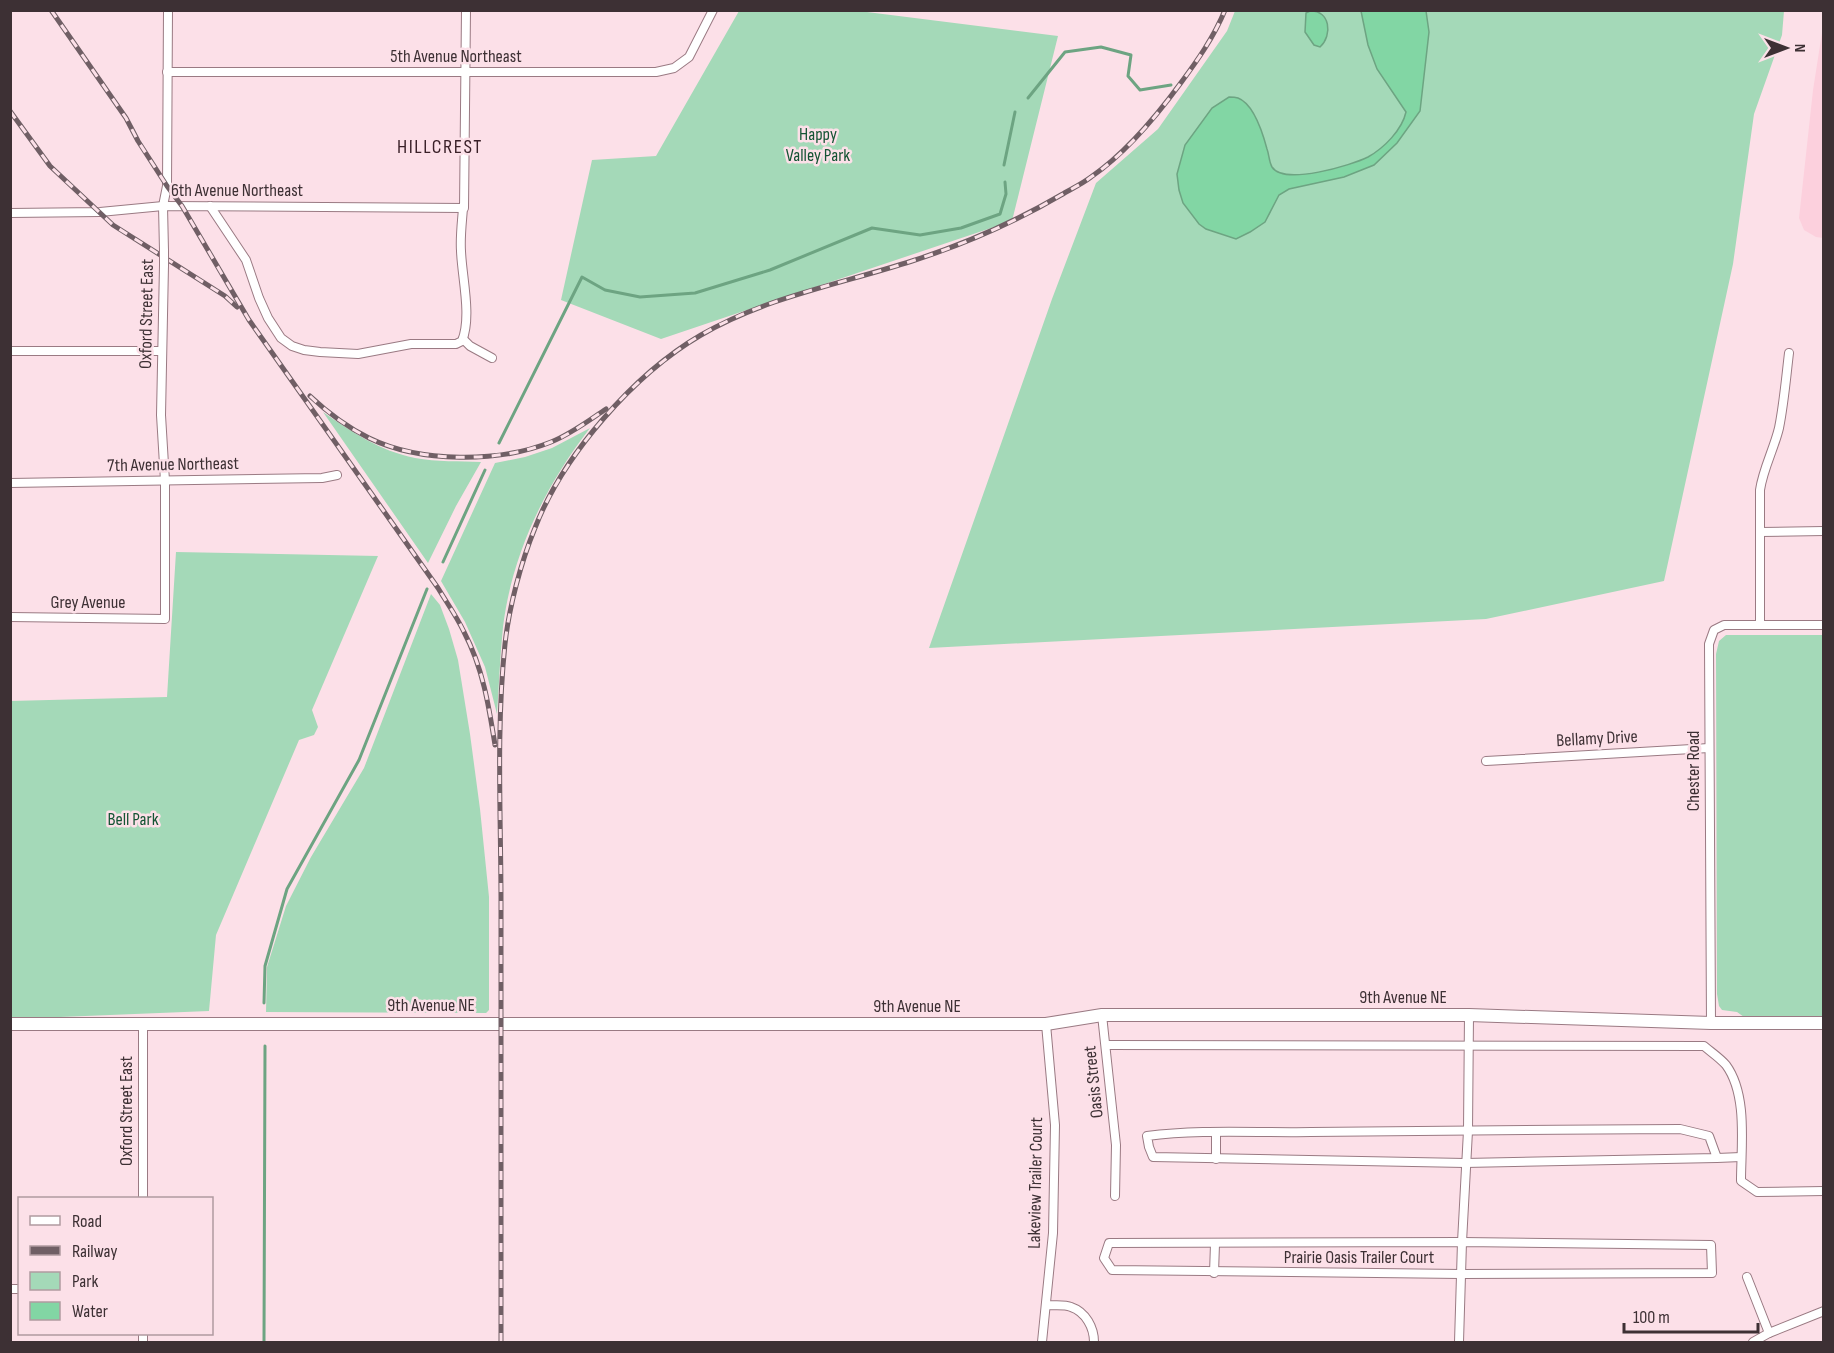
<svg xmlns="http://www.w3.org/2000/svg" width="1834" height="1353" font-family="'Sofia Sans Condensed',sans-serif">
	<rect width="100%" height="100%" fill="#fce0e8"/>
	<polygon fill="#fcd0dd" points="1823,26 1824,238 1823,238 1816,237 1804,230 1799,218 1813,90"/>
	<g fill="#a4d9b8">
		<polygon points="739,11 859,11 1058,36 1012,221 661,339 561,300 592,160 656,156"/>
		<polygon points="1235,11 1784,11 1782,35 1754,114 1733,264 1664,581 1486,619 929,648 1052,299 1096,183 1158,129 1227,31"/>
		<path d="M323,412C352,432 380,451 415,458C437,462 460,461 481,462L456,506L428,563Z"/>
		<path d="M590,428C545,486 512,554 503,627C500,656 499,685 497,714L485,667L465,622L441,581L495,463L525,457L552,448Z"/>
		<polygon points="176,552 378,556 312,710 318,727 314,735 299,740 216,935 209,1011 11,1019 10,701 167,697"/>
		<polygon points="431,594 440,605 449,629 458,660 470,734 480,809 489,897 489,1010 486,1013 266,1012 267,967 286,906 311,857 364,768"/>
		<polygon points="1726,635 1823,635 1823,1016 1744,1017 1737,1012 1722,1010 1719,1006 1717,994 1716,654 1719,641"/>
	</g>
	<g fill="#82d6a4" stroke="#6da482" stroke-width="1.5">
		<path d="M1310,11C1330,10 1333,35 1320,47L1314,45L1305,32L1306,13Z"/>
		<path d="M1361,11H1426L1429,32L1420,111L1397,143L1374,165L1344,177L1289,189L1279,195L1265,222L1250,232L1236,239L1206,229L1199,224L1183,203L1179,190L1177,174L1185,145L1212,108L1229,97C1232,97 1235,97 1238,98C1254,104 1263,134 1267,149C1269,154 1269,162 1272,167C1284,186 1352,165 1368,157C1384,148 1402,130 1406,112L1377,69L1368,45Z"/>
	</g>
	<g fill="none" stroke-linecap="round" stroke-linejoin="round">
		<g stroke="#6da482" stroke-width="3">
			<polyline points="1028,98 1065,52 1101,47 1131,55 1128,76 1140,90 1171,85"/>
			<polyline points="1004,165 1015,112"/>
			<polyline points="499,443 582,277 605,290 640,297 695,293 770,270 872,228 920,235 961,228 1000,214 1006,194 1005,182"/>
			<polyline points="443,562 485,470"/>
			<polyline points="264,1003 265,966 287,889 359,760 427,589"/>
			<polyline points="264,1342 265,1046"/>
		</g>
		<defs>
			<g id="street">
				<polyline points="167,72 656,72 674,68 689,57 713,10"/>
				<path d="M210,206L246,260L259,298L268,318L281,338L292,346L304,350L320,352L358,354L411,344H456L462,341C472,316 462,278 461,251C460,237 462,222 463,208"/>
				<polyline points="10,213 100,212 163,206 464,208 466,10"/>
				<polyline points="164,251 163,206 167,186 168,10"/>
				<polyline points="463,339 470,346 492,358"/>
				<polyline points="10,351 162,351"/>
				<polyline points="10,483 322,478 337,475"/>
				<polyline points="1760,532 1824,531"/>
				<polyline points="10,617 165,619 165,481 161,415 164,265"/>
				<path d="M1760,625V490C1763,469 1774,449 1779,428C1784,403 1786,378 1789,353"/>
				<polyline points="1486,761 1709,748"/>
				<polyline points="1102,1015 1116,1145 1115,1196"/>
				<polyline points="143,1023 143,1198"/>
				<polyline points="1711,1023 1709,644 1714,630 1724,625 1824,625"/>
				<path d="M1106,1045L1704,1046C1711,1052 1720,1058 1726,1065C1748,1095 1741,1146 1741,1181L1757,1192L1824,1191"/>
				<polyline points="1216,1132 1216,1159"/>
				<path d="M1717,1158L1709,1136L1680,1129C1557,1130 1434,1130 1311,1132C1256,1133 1201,1129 1147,1136L1149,1147L1153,1157L1465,1163L1717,1158L1741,1157"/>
				<polygon points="1462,1242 1711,1245 1712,1273 1461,1274 1112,1270 1104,1258 1109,1243"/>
				<polyline points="1214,1273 1215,1244"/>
				<polyline points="1747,1277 1769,1333"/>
				<polyline points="10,1289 20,1289"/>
				<path d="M1046,1305C1053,1306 1064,1304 1071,1307C1086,1312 1094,1328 1094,1342"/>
				<polyline points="143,1342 143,1334"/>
				<polyline points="1042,1342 1053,1233 1055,1125 1046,1024"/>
				<polyline points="1459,1342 1462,1242 1468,1131 1469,1015"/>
				<polyline points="1753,1342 1769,1333 1824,1311"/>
			</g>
			<polyline id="secondary" points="10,1024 1046,1024 1102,1015 1469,1015 1711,1023 1824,1023"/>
		</defs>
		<use href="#street" stroke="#9a7a83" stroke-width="10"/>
		<use href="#secondary" stroke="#9a7a83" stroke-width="14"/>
		<use href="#street" stroke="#fff" stroke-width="8"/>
		<use href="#secondary" stroke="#fff" stroke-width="12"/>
		<defs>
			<g id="rail">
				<path d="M51,10L126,118L138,141L167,186L182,206L249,320L438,588C447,603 457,617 464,632C483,668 489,707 495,745"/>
				<polyline points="10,111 50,166 113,225 225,296 237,307"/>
				<path d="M310,396C327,412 347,427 369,438C420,463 499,463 551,442C571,434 588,421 606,409"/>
				<path d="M501,1342C501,1196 501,1049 501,903C501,817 496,730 505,644C509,607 521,562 535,528C563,455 634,374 701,335C766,297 841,284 912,261C965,244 1013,223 1061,195C1071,189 1082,184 1091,177C1126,153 1155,118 1180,84C1197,61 1214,37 1225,10"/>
			</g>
		</defs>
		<use href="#rail" stroke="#705f65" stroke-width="5"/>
		<use href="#rail" stroke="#fce0e8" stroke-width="3" stroke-dasharray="9" stroke-linecap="butt"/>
		<defs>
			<polyline id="street-bridge" points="164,251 164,265"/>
		</defs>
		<use href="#street-bridge" stroke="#9a7a83" stroke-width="10" stroke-linecap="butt"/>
		<use href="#street-bridge" stroke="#fff" stroke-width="8"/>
	</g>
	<g text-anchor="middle" stroke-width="5" stroke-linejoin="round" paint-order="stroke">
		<g font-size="18" fill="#3d3034" stroke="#fce0e8">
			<text x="456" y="62">5th Avenue Northeast</text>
			<text x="237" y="196">6th Avenue Northeast</text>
			<text transform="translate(146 314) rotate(-89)" y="6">Oxford Street East</text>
			<text transform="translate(173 464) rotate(-1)" y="6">7th Avenue Northeast</text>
			<text x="88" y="608">Grey Avenue</text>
			<text transform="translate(1597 738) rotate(-3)" y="6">Bellamy Drive</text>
			<text transform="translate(1693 771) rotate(-90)" y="6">Chester Road</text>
			<text x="1403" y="1003">9th Avenue NE</text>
			<text x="431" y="1011">9th Avenue NE</text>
			<text x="917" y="1012">9th Avenue NE</text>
			<text transform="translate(1093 1082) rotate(-96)" y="6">Oasis Street</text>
			<text transform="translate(126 1111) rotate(-90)" y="6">Oxford Street East</text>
			<text transform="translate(1035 1183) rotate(-89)" y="6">Lakeview Trailer Court</text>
			<text x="1359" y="1263">Prairie Oasis Trailer Court</text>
		</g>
		<g font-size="18" fill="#145434" stroke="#fce0e8">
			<text x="818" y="140">Happy<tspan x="818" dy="21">Valley Park</tspan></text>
			<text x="133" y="825">Bell Park</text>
		</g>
		<g font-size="20" letter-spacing="1.5" fill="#3a2028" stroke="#fce0e8">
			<text x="440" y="153">HILLCREST</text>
		</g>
	</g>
	<rect width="1834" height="1353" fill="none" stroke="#3d3034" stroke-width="24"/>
	<rect x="18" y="1197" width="195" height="138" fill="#fce0e8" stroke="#b09aa0" stroke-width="1.5"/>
	<rect x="30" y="1216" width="30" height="9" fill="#ffffff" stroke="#b09aa0" stroke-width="1.5"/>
	<text x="72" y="1227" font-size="18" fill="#3d3034">Road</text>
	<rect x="30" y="1246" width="30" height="9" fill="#705f65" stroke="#b09aa0" stroke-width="1.5"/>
	<text x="72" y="1257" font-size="18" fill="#3d3034">Railway</text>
	<rect x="30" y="1272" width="30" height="18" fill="#a4d9b8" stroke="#b09aa0" stroke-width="1.5"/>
	<text x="72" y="1287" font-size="18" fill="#3d3034">Park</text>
	<rect x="30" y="1302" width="30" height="18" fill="#82d6a4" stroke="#b09aa0" stroke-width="1.5"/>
	<text x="72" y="1317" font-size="18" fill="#3d3034">Water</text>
	<g transform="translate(1786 48) rotate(90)" stroke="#fce0e8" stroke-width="4.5" paint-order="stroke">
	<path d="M0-4.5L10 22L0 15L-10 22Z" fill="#3d3034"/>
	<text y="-9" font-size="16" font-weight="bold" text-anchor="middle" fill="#3d3034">N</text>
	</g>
	<path d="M1624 1323v9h134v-9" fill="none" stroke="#3d3034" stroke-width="3"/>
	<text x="1633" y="1323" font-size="18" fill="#3d3034" stroke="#fce0e8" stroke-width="4.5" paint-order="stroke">100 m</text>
</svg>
